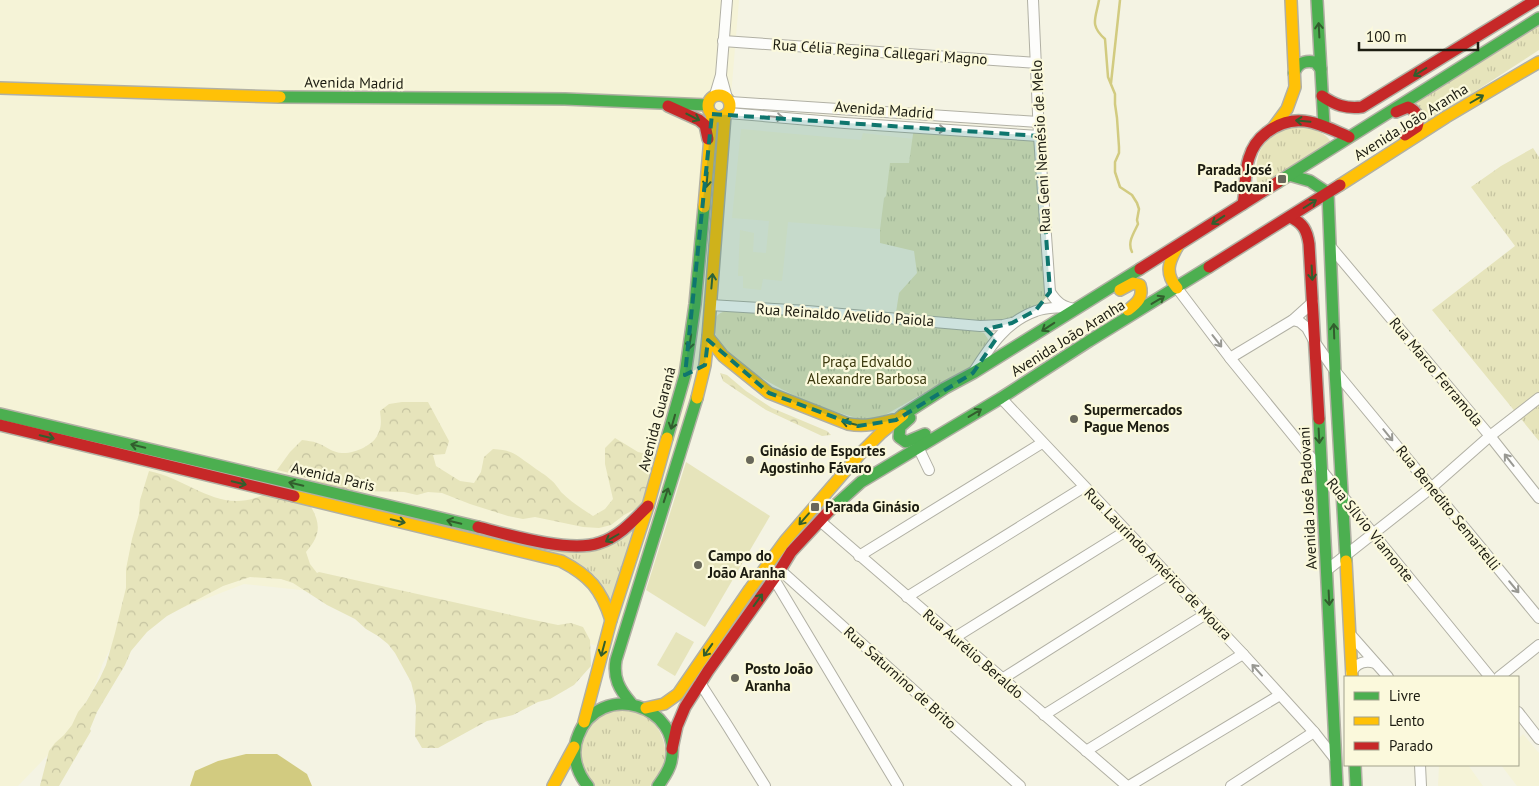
<svg xmlns="http://www.w3.org/2000/svg" width="1539" height="786" font-family="'PT Sans',sans-serif">
	<defs>
		<pattern id="grass-tufts" width="24" height="20" patternUnits="userSpaceOnUse" patternTransform="scale(1.25)"><rect width="24" height="20" fill="#e6e4bb"/><path d="M3 7l-1-3M5 7V3M7 7l1-3M15 17l-1-3M17 17v-4M19 17l1-3" fill="none" stroke="#c5c3a0"/></pattern>
		<pattern id="forest-crowns" width="20" height="18" patternUnits="userSpaceOnUse" patternTransform="scale(1.25)"><rect width="20" height="18" fill="#e6e4bb"/><path d="M2 6a3 3 0 1 1 6 0M12 15a3 3 0 1 1 6 0" fill="none" stroke="#c5c3a0"/></pattern>
	</defs>
	<rect width="100%" height="100%" fill="#f4f3e3"/>
	<g fill="#f5f3d7">
		<polygon points="0,0 739,0 711,337 613,652 507,614 432,604 244,584 119,632 103,663 95,685 68,734 18,786 0,786"/>
		<polygon points="741,129 861,140 863,133 913,139 909,164 890,174 886,196 884,198 880,229 788,222 782,281 763,279 761,290 743,288 743,276 738,276 740,230 754,233 753,252 766,253 769,221 732,218"/>
		<polygon points="1523,734 1539,753 1539,786 1517,786 1501,765 1518,765 1518,739"/>
		<polygon points="1439,765 1468,765 1483,786 1438,786"/>
	</g>
	<g fill="url(#grass-tufts)">
		<polygon points="1539,23 1539,50 1422,126 1411,105"/>
		<path d="M1306,126C1315,130 1326,133 1331,142L1258,187C1253,165 1258,138 1282,130C1289,127 1298,127 1306,126Z"/>
		<polygon points="914,127 1039,136 1050,292 1036,310 1012,323 895,319 899,293 917,273 914,251 880,243 880,229 884,198 886,196 890,163 909,163"/>
		<polygon points="1533,148 1539,157 1539,441 1432,310 1515,246 1471,187 1501,166"/>
		<path d="M733,310L977,331L984,333L988,339L987,348L974,365L885,415L867,420L860,419C843,414 825,409 809,402C784,392 711,355 714,324C715,313 723,311 733,310Z"/>
		<polygon points="639,521 612,607 595,576 516,546 516,540 570,549"/>
		<path d="M617,709C628,710 638,710 647,717C669,733 673,769 650,786H595C582,774 580,767 581,751C581,746 581,739 583,735C589,720 603,713 617,709Z"/>
	</g>
	<g fill="url(#forest-crowns)">
		<polygon points="720,373 727,375 746,391 772,408 827,431 831,435 822,436 766,410 723,381"/>
		<path d="M402,402H428L449,441L445,454L433,455L436,466L460,481L474,483L481,472L484,457L493,449C513,450 516,455 532,466C538,471 545,474 551,480C555,483 558,488 561,492C570,501 582,509 593,516L605,509L613,499L605,464V448L615,438L638,452L651,455L660,467L663,478L656,490L639,507L624,515L611,525L599,528L583,527L535,517L523,519L508,516L470,504L442,493L428,492L417,495L404,492L361,491L333,487L294,474L277,470L290,452L302,440C307,441 313,441 317,443C326,446 333,453 342,453C354,454 374,445 378,434C382,426 381,420 380,411L389,404Z"/>
		<path d="M149,471C193,480 221,518 269,492L310,505C321,524 321,535 306,552L310,564L317,573L319,572L529,619L558,625L571,623L583,627L590,640L591,666L574,685L550,699L538,702L513,715L487,721L438,748H422L415,736L416,706L414,694L411,682L395,653L388,644L378,636L366,629L355,619L327,605L293,583L281,579L250,577L223,586L167,616L147,632L131,651L125,665L97,712L90,729L91,731L59,786H40L49,751L55,743L64,735L72,725L78,712L86,702L100,678L106,665L115,633L126,588V569L132,539L139,514L140,500Z"/>
	</g>
	<g fill="#e6e4bb">
		<polygon points="686,462 770,516 705,627 646,590"/>
		<polygon points="676,632 694,642 675,676 657,665"/>
	</g>
	<polygon fill="#d2cb80" points="246,754 277,754 307,774 312,786 190,786 195,771 218,761"/>
	<g fill="none" stroke-linecap="round" stroke-linejoin="round">
		<g stroke="#d2cb80" stroke-width="2.5">
			<path d="M1099,0C1096,18 1089,25 1105,39L1108,77L1115,94V104L1117,118L1119,147V153L1115,162V172L1120,187L1132,195L1137,203L1139,209L1137,220L1138,224C1134,233 1127,242 1132,252"/>
			<polyline points="1111,83 1120,0"/>
		</g>
		<defs>
			<g id="street">
				<path d="M1033,0L1039,136L1050,292C1057,303 1063,307 1075,309"/>
				<polyline points="723,41 1037,63"/>
				<polyline points="721,76 727,98"/>
				<polyline points="715,95 721,75 727,0"/>
				<polyline points="730,102 1038,122"/>
				<polyline points="728,113 845,123 1039,136"/>
				<polyline points="1330,246 1490,436 1539,498"/>
				<polyline points="1177,288 1230,358 1490,677"/>
				<polyline points="710,305 807,311 980,326 1003,325 1012,323"/>
				<polyline points="1293,320 1300,322 1307,328 1314,341 1335,371 1539,618"/>
				<polyline points="1230,358 1293,320 1313,302"/>
				<path d="M975,370C991,345 1007,321 1036,311C1044,308 1054,308 1063,307"/>
				<polyline points="1001,398 1243,654 1314,732 1336,760"/>
				<polyline points="918,447 929,470"/>
				<polyline points="820,521 1127,786"/>
				<polyline points="859,556 1042,443"/>
				<polyline points="780,570 1020,786"/>
				<polyline points="1327,570 1431,488 1490,436 1539,398"/>
				<polyline points="774,579 898,786"/>
				<polyline points="907,597 1084,487"/>
				<polyline points="1350,634 1388,677"/>
				<polyline points="954,638 1126,531"/>
				<path d="M1351,673C1356,663 1365,660 1375,663"/>
				<polyline points="1499,677 1539,645"/>
				<polyline points="1002,679 1168,574"/>
				<polyline points="700,683 727,725 765,786"/>
				<polyline points="1518,712 1539,739"/>
				<polyline points="1044,715 1206,614"/>
				<polyline points="1086,751 1243,654"/>
				<polyline points="1420,765 1421,786"/>
				<polyline points="1129,786 1280,695"/>
				<polyline points="1231,786 1314,732"/>
			</g>
			<g id="fast">
				<polyline points="1317,0 1324,126"/>
				<path d="M1294,73C1298,63 1304,60 1315,62L1321,69"/>
				<polyline points="280,97 565,99 708,105"/>
				<polyline points="1289,175 1310,181 1328,193 1335,371 1346,561"/>
				<polyline points="1278,182 1539,18"/>
				<polyline points="0,414 478,527"/>
				<polyline points="903,415 945,388 973,373 1140,269"/>
				<polyline points="910,418 900,427 899,437 906,442 925,434"/>
				<polyline points="1319,419 1337,786"/>
				<polyline points="667,438 685,375 695,304 704,207"/>
				<polyline points="829,511 861,482 1001,398 1089,341 1209,267"/>
				<path d="M631,703C619,689 613,678 616,660L697,398"/>
				<polyline points="1355,765 1356,786"/>
				<path d="M588,786C576,772 571,753 578,736C599,679 684,705 671,762C669,771 663,779 658,786"/>
			</g>
			<g id="slow">
				<polyline points="0,88 280,97"/>
				<circle cx="719" cy="106" r="11"/>
				<polyline points="1273,128 1287,109 1295,87 1291,0"/>
				<polyline points="1340,185 1446,117 1539,62"/>
				<polyline points="704,207 712,114"/>
				<path d="M1177,288C1164,273 1169,261 1178,246"/>
				<path d="M1120,290L1133,283L1140,285C1144,297 1137,303 1128,310"/>
				<path d="M708,337L723,356L769,393L848,424C864,427 878,424 893,420"/>
				<polyline points="697,398 705,365 708,337 725,115"/>
				<path d="M294,496L561,561C590,576 601,589 611,620"/>
				<polyline points="1346,561 1352,677"/>
				<polyline points="646,708 664,704 678,694 750,589 785,541 860,454 881,433 903,415"/>
				<polyline points="584,722 611,620 648,506 667,438"/>
				<polyline points="553,786 574,747"/>
			</g>
			<g id="jam">
				<path d="M1322,96C1335,105 1346,109 1362,107L1536,0"/>
				<polyline points="668,106 699,120 705,125 708,139"/>
				<path d="M1396,112L1408,107C1417,111 1420,118 1417,127L1405,135"/>
				<path d="M1243,204C1246,189 1244,173 1249,158C1252,148 1258,139 1266,133C1295,110 1320,124 1349,137"/>
				<path d="M1290,217C1303,223 1307,230 1309,244L1319,419"/>
				<polyline points="1209,267 1340,185"/>
				<polyline points="1140,269 1278,182"/>
				<polyline points="0,425 294,496"/>
				<path d="M478,527C509,535 569,553 599,543C619,537 634,520 648,506"/>
				<polyline points="672,749 677,726 685,707 708,671 780,570 791,552 829,511"/>
			</g>
		</defs>
		<use href="#street" stroke="#b1b0a4" stroke-width="12"/>
		<use href="#fast" stroke="#b1b0a4" stroke-width="14"/>
		<use href="#slow" stroke="#b1b0a4" stroke-width="14"/>
		<use href="#jam" stroke="#b1b0a4" stroke-width="14"/>
		<use href="#street" stroke="#fdfdfb" stroke-width="10"/>
		<use href="#fast" stroke="#4caf50" stroke-width="11"/>
		<use href="#slow" stroke="#ffc107" stroke-width="11"/>
		<use href="#jam" stroke="#c62828" stroke-width="11"/>
	</g>
	<defs><path id="oneway-shaft" d="M-6 0H5M1.5-3L5.5 0L1.5 3" fill="none" stroke-width="1.6" stroke-linecap="round" stroke-linejoin="round" transform="scale(1.25)"/></defs>
	<g stroke="#325e2d">
		<use href="#oneway-shaft" transform="translate(1319 30) rotate(-93)"/>
		<use href="#oneway-shaft" transform="translate(1420 72) rotate(148)"/>
		<use href="#oneway-shaft" transform="translate(1477 99) rotate(-30)"/>
		<use href="#oneway-shaft" transform="translate(693 117) rotate(27)"/>
		<use href="#oneway-shaft" transform="translate(1303 121) rotate(-175)"/>
		<use href="#oneway-shaft" transform="translate(707 180) rotate(95)"/>
		<use href="#oneway-shaft" transform="translate(1310 204) rotate(-32)"/>
		<use href="#oneway-shaft" transform="translate(1218 220) rotate(147)"/>
		<use href="#oneway-shaft" transform="translate(1312 273) rotate(87)"/>
		<use href="#oneway-shaft" transform="translate(712 281) rotate(-85)"/>
		<use href="#oneway-shaft" transform="translate(1158 300) rotate(-31)"/>
		<use href="#oneway-shaft" transform="translate(1048 327) rotate(147)"/>
		<use href="#oneway-shaft" transform="translate(1334 331) rotate(-92)"/>
		<use href="#oneway-shaft" transform="translate(690 342) rotate(99)"/>
		<use href="#oneway-shaft" transform="translate(975 413) rotate(-31)"/>
		<use href="#oneway-shaft" transform="translate(673 422) rotate(106)"/>
		<use href="#oneway-shaft" transform="translate(849 423) rotate(-166)"/>
		<use href="#oneway-shaft" transform="translate(1319 436) rotate(87)"/>
		<use href="#oneway-shaft" transform="translate(47 437) rotate(13)"/>
		<use href="#oneway-shaft" transform="translate(138 446) rotate(-167)"/>
		<use href="#oneway-shaft" transform="translate(239 483) rotate(13)"/>
		<use href="#oneway-shaft" transform="translate(296 484) rotate(-167)"/>
		<use href="#oneway-shaft" transform="translate(666 495) rotate(-72)"/>
		<use href="#oneway-shaft" transform="translate(804 519) rotate(131)"/>
		<use href="#oneway-shaft" transform="translate(398 521) rotate(13)"/>
		<use href="#oneway-shaft" transform="translate(454 522) rotate(-167)"/>
		<use href="#oneway-shaft" transform="translate(612 538) rotate(150)"/>
		<use href="#oneway-shaft" transform="translate(1329 598) rotate(87)"/>
		<use href="#oneway-shaft" transform="translate(758 600) rotate(-54)"/>
		<use href="#oneway-shaft" transform="translate(603 649) rotate(105)"/>
		<use href="#oneway-shaft" transform="translate(708 650) rotate(125)"/>
	</g>
	<g stroke="#989892">
		<use href="#oneway-shaft" transform="translate(776 117) rotate(5)"/>
		<use href="#oneway-shaft" transform="translate(938 129) rotate(3)"/>
		<use href="#oneway-shaft" transform="translate(1217 341) rotate(52)"/>
		<use href="#oneway-shaft" transform="translate(1388 435) rotate(51)"/>
		<use href="#oneway-shaft" transform="translate(1509 460) rotate(-128)"/>
		<use href="#oneway-shaft" transform="translate(1514 587) rotate(50)"/>
		<use href="#oneway-shaft" transform="translate(1257 670) rotate(-132)"/>
	</g>
	<path fill="#0f766e" fill-opacity="0.2" stroke="#0f766e" stroke-width="4" stroke-dasharray="10 6" stroke-linejoin="round" d="M712,114L1039,136L1050,292L1036,310L1012,323L986,329L996,339L973,373L896,420L858,426L769,393L708,340L705,365L685,375Z"/>
	<g fill="#68675a" stroke="#fbf9dc" stroke-width="2">
		<rect x="1277" y="174" width="10" height="10" rx="2.5"/>
		<circle cx="1074" cy="419" r="5"/>
		<circle cx="750" cy="460" r="5"/>
		<rect x="810" y="502" width="10" height="10" rx="2.5"/>
		<circle cx="698" cy="565" r="5"/>
		<circle cx="735" cy="678" r="5"/>
	</g>
	<g text-anchor="middle" stroke-width="4.5" stroke-linejoin="round" paint-order="stroke">
		<g font-size="15" fill="#1c1c11" stroke="#fbf9dc">
			<text transform="translate(880 52) rotate(4)" y="5">Rua Célia Regina Callegari Magno</text>
			<text transform="translate(354 83) rotate(1)" y="5">Avenida Madrid</text>
			<text transform="translate(884 110) rotate(4)" y="5">Avenida Madrid</text>
			<text transform="translate(1411 122) rotate(-32)" y="5">Avenida João Aranha</text>
			<text transform="translate(1041 146) rotate(-93)" y="5">Rua Geni Nemésio de Melo</text>
			<text transform="translate(845 315) rotate(4)" y="5">Rua Reinaldo Avelido Paiola</text>
			<text transform="translate(1068 338) rotate(-32)" y="5">Avenida João Aranha</text>
			<text transform="translate(1436 372) rotate(50)" y="5">Rua Marco Ferramola</text>
			<text transform="translate(657 419) rotate(-75)" y="5">Avenida Guaraná</text>
			<text transform="translate(333 477) rotate(13)" y="5">Avenida Paris</text>
			<text transform="translate(1308 498) rotate(-93)" y="5">Avenida José Padovani</text>
			<text transform="translate(1448 508) rotate(51)" y="5">Rua Benedito Semartelli</text>
			<text transform="translate(1370 530) rotate(51)" y="5">Rua Sílvio Viamonte</text>
			<text transform="translate(1158 564) rotate(46)" y="5">Rua Laurindo Américo de Moura</text>
			<text transform="translate(973 654) rotate(41)" y="5">Rua Aurélio Beraldo</text>
			<text transform="translate(900 678) rotate(42)" y="5">Rua Saturnino de Brito</text>
		</g>
		<g font-size="15" font-weight="bold" fill="#1c1c11" stroke="#fbf9dc" text-anchor="start">
			<text x="1272" y="175" text-anchor="end">Parada José<tspan x="1272" dy="17">Padovani</tspan></text>
			<text x="1084" y="415">Supermercados<tspan x="1084" dy="17">Pague Menos</tspan></text>
			<text x="760" y="456">Ginásio de Esportes<tspan x="760" dy="17">Agostinho Fávaro</tspan></text>
			<text x="825" y="512">Parada Ginásio</text>
			<text x="708" y="561">Campo do<tspan x="708" dy="17">João Aranha</tspan></text>
			<text x="745" y="674">Posto João<tspan x="745" dy="17">Aranha</tspan></text>
		</g>
		<g font-size="15" fill="#3d3a0f" stroke="#fbf9dc">
			<text x="867" y="367">Praça Edvaldo<tspan x="867" dy="17">Alexandre Barbosa</tspan></text>
		</g>
	</g>
	<rect x="1344" y="676" width="175" height="90" fill="#fbf9dc" stroke="#a2a18b"/>
	<rect x="1354" y="692" width="25" height="8" fill="#4caf50" stroke="#a2a18b"/>
	<text x="1389" y="701" font-size="15" fill="#1c1c11">Livre</text>
	<rect x="1354" y="717" width="25" height="8" fill="#ffc107" stroke="#a2a18b"/>
	<text x="1389" y="726" font-size="15" fill="#1c1c11">Lento</text>
	<rect x="1354" y="742" width="25" height="8" fill="#c62828" stroke="#a2a18b"/>
	<text x="1389" y="751" font-size="15" fill="#1c1c11">Parado</text>
	<path d="M1359 42v8h119v-8" fill="none" stroke="#1c1c11" stroke-width="2.5"/>
	<text x="1366" y="42" font-size="15" fill="#1c1c11" stroke="#fbf9dc" stroke-width="4" paint-order="stroke">100 m</text>
</svg>
